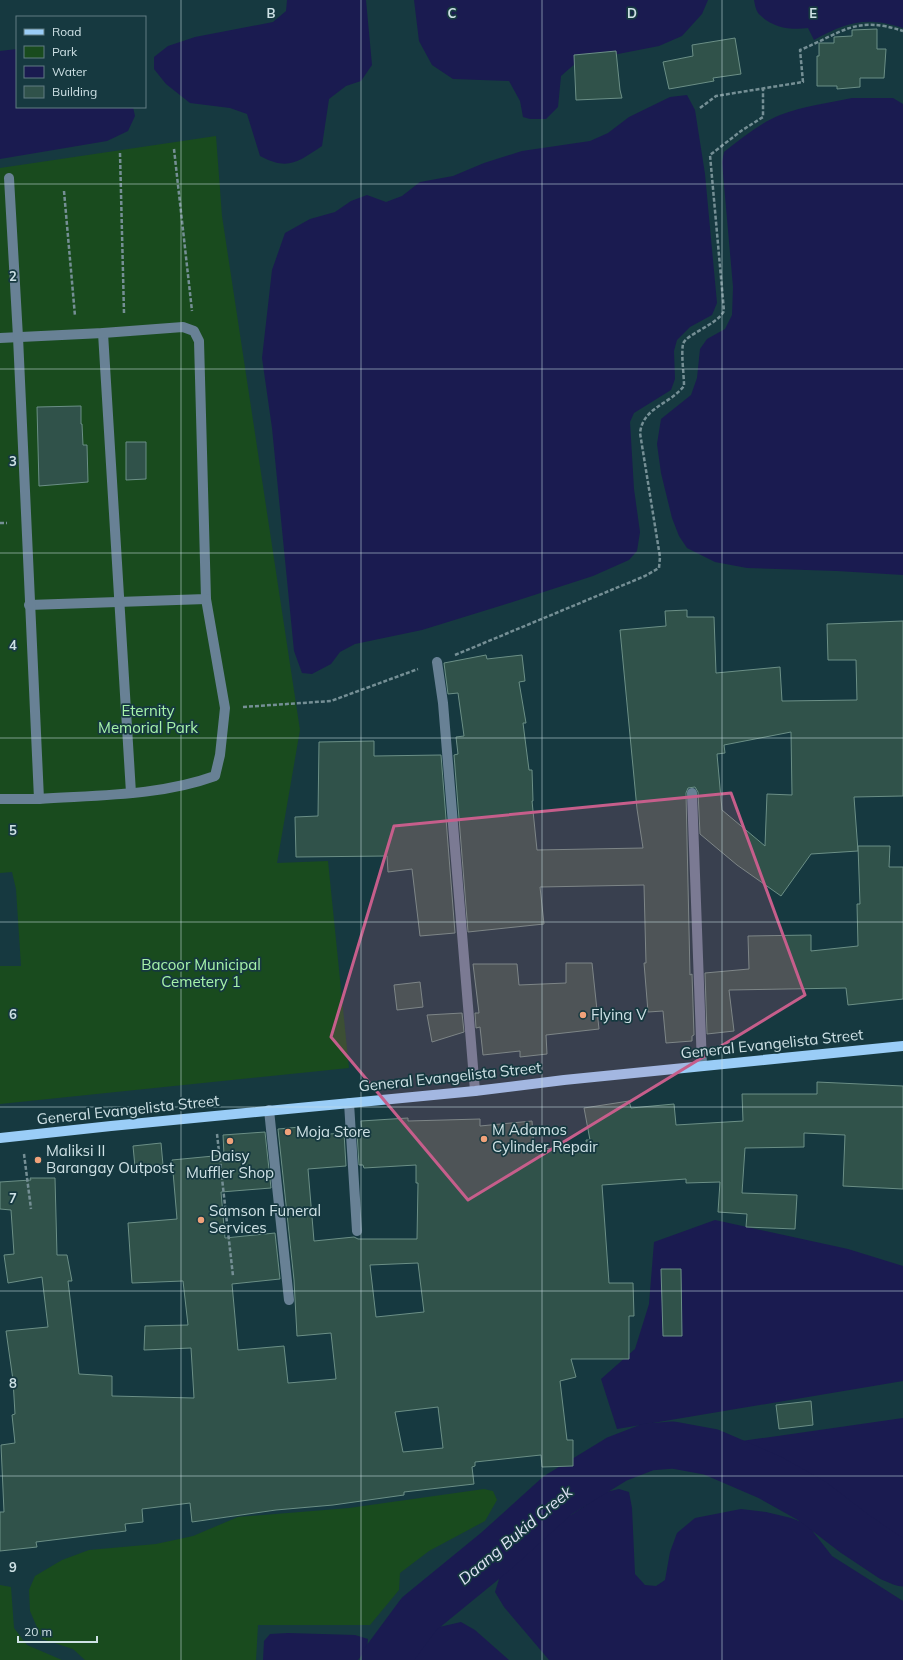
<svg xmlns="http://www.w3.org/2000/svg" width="903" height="1660" font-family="Mulish,sans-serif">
	<rect width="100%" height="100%" fill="#163940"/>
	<g fill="#194b1e">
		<polygon points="216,136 222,216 300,730 277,863 328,861 349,1068 0,1104 0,966 21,966 16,889 12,872 0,873 0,168"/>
		<polygon points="484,1489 493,1491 497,1500 485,1521 429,1551 400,1573 399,1590 370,1625 258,1625 256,1660 85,1660 73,1649 42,1639 30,1611 29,1590 35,1576 62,1560 89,1550 156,1544 193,1536 238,1517 349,1508"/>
		<polygon points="0,1585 11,1587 14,1628 27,1645 62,1660 0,1660"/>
	</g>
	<g fill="#1a1b50">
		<path d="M287,0H366L372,65L361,81L346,86L329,99L322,146C298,162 288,171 260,156L247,114L230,108L190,103L166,84L154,69V57L168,46L195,37L273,22L286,11Z"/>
		<polygon points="414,0 708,0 702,14 682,36 659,46 577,62 561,76 558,107 546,119 530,119 523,117 520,101 509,81 453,79 432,65 419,41"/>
		<path d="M754,0H903V28C866,16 847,22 814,40L808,28C791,30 773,28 760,15C756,12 755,5 754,0Z"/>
		<polygon points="17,49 17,107 133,107 135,116 128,131 107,141 0,159 0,51"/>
		<polygon points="687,95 695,110 705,174 717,303 712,315 690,327 677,340 674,351 675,379 671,390 634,413 630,422 634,489 640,532 637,551 629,560 593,576 503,605 422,630 355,644 340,652 331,664 312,674 302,673 294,651 272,428 262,358 272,270 285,233 310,219 335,212 351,201 367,195 386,202 402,196 420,182 453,176 484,163 522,151 590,141 608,133 629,117 670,97"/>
		<path d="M852,98H893L903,104V575L837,571L747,568L715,562L687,548L679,536L672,518L661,473L657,444L661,419L691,395L697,378L700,349L707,339L725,329L732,315L733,287L722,162L724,152C741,139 760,123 780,115C803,106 829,103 852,98Z"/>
		<polygon points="715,1220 848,1249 903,1266 903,1381 617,1429 601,1379 635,1349 649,1304 654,1242"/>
		<polygon points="903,1418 903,1542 665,1452"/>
		<polygon points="619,1489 629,1492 632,1508 635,1574 645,1585 656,1586 665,1580 670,1552 677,1533 695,1518 741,1509 766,1512 791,1518 807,1524 832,1556 903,1601 903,1660 549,1660 504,1607 495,1592 500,1576 539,1536 606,1492"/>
		<polygon points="461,1622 475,1630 509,1660 401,1660 435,1628"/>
		<polygon points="288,1633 355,1635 368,1639 367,1649 358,1660 263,1660 264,1641 270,1634"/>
	</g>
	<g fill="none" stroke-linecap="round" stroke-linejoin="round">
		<polyline stroke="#1a1b50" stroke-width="47" points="385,1660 419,1614 496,1551 558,1495 617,1459 648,1447 673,1445 711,1452 769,1477 812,1501 855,1534 891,1558 903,1563"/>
	</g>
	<g fill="#30524a" stroke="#6b8f86" fill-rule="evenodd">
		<polygon points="877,29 877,49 886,49 884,78 860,78 860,87 837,89 837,86 817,86 817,56 819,56 819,43 834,43 834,37 852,36 852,30"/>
		<polygon points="735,38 741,74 713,78 714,81 669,89 663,62 693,56 692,45"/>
		<polygon points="616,51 620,90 622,98 576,100 574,55"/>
		<polygon points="81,406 81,424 82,424 83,445 87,445 88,482 39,486 37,407"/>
		<polygon points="126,442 146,442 146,479 126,480"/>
		<path d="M687,610V617H714L716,673L780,667L782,701L857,700L856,660H828L827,624L903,621V796L854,797L858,851L811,854L781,896L737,865L700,834L698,792L695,787L688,788L686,793L690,975L692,974L694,1035L692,1036V1041L666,1043L663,1011L648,1012L644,963H646L644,885L540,887L544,924L468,932L454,755L458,754L456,737L464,736L458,693L448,694L444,663L486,655L487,659L522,655L525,681L519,682L526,723H523L529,770H532L533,801H532L537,850L643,848L637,809L620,630L666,626L665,611ZM791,732L792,795L767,794L765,846L722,810L717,754L725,753L724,745Z"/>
		<polygon points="374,741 374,756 441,755 455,933 420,936 412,869 388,872 387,856 296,857 295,817 318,816 319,742"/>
		<polygon points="858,846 890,846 889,867 903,867 903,999 848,1005 846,988 729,990 734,1031 707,1034 705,973 749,969 748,936 811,935 811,951 858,946 857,904 860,904"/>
		<polygon points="566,963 592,963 599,1029 546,1035 547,1054 520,1057 520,1051 483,1055 480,1027 476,1028 475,1013 479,1013 473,964 517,964 519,985 566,983"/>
		<polygon points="420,982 423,1007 397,1010 394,985"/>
		<polygon points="462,1013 464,1032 432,1042 427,1015"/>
		<path d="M817,1082L903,1086V1189L843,1186L845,1135L804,1133V1147L745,1148L742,1193L797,1195L795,1229L746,1227L747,1214L718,1212L720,1182L686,1183V1179L602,1185L609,1283H633L634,1316H629V1359H571L576,1377L560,1381L567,1440H573V1466L542,1467L541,1455L475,1462V1466L472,1467L474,1484L404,1492V1495L333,1505L276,1510L192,1522L190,1503L142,1509L143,1522L125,1524L126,1531L36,1542L37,1547L0,1551V1512H4L1,1445L15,1443L12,1415L15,1414L13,1380L6,1331L48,1327L42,1277L8,1283L4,1255L14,1254L11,1210L0,1209V1182L31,1180L30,1178H55L57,1255H67L72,1281H68L79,1374L112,1376V1396L194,1398L191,1348L144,1350L145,1326L188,1325L183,1281L132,1283L128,1223L177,1219L172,1160L224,1155L223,1135L265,1132L271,1188L221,1192L225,1238L275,1233L280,1279L232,1284L238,1350L284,1346L288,1383L336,1379L331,1333L297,1336L294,1280L278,1129L300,1127L301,1136L344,1133L346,1166L308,1169L314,1241L354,1237L358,1239H417L418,1183H416V1165L364,1168L363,1165H359L357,1133L362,1132L361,1121L408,1118V1121L480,1119V1126L532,1121L534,1149L587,1147L586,1140H590L584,1108L629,1101L631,1108L674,1104L676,1125L743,1121L742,1094H817ZM418,1263L424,1312L376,1317L370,1265ZM438,1407L443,1448L403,1452L395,1412Z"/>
		<polygon points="161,1143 163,1165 135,1167 133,1146"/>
		<polygon points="661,1269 681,1269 682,1336 663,1336"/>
		<polygon points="811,1401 813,1425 779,1429 776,1405"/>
	</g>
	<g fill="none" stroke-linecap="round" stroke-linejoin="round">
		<g stroke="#758f95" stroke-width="2.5" stroke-dasharray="4 2" stroke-linecap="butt">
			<path d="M700,108L716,96L803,82L800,50C842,33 855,15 903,31"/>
			<polyline points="174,149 192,311"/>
			<polyline points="120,153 124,313"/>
			<polyline points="64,191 75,316"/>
			<polyline points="0,523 7,523"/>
			<path d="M455,655L645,576L659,568L660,557L640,433C643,407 669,405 684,386C684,374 681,355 683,344C686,334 717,325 724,311L710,155L741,131L763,117V88"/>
			<polyline points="243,707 331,701 418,669"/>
			<polyline points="217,1134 233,1276"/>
			<polyline points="24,1154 31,1209"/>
		</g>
		<g stroke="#688195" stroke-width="10">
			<polyline points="103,333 131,793"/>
			<polyline points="0,338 103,333 183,327 194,331 199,341 206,599 29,605"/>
			<polyline points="437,662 443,703 475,1091"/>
			<polyline points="692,793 702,1066"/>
			<polyline points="0,799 39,799 18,337 9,178"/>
			<path d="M39,799C97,795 160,796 215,776L220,755L225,708L206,599"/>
			<polyline points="349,1103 357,1231"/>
			<polyline points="269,1110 289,1300"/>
		</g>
		<polyline stroke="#9acdf7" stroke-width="10" points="0,1138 111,1126 475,1091 564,1080 903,1046"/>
	</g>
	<path fill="#c65e8b" fill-opacity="0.2" stroke="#c65e8b" stroke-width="3" stroke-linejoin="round" d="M731,793L805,995L468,1200L331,1037L394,826Z"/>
	<path fill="none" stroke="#cee1e5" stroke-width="1" stroke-opacity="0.55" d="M181,0V1660M361,0V1660M542,0V1660M722,0V1660M0,184H903M0,369H903M0,553H903M0,738H903M0,922H903M0,1107H903M0,1291H903M0,1476H903"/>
	<g fill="#f0a27a" stroke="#163940" stroke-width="1.5">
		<circle cx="583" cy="1015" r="4"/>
		<circle cx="288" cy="1132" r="4"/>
		<circle cx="484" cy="1139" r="4"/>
		<circle cx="230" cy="1141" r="4"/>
		<circle cx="38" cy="1160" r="4"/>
		<circle cx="201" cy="1220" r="4"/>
	</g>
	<g text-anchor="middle" stroke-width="3.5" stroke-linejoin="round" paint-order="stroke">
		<g font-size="15" fill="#a7f3aa" stroke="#163940">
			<text x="148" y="716">Eternity<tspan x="148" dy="17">Memorial Park</tspan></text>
			<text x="201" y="970">Bacoor Municipal<tspan x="201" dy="17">Cemetery 1</tspan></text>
		</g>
		<g font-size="15" fill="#cee1e5" stroke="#163940" text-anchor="start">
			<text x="591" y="1020">Flying V</text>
			<text x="492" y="1135">M Adamos<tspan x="492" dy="17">Cylinder Repair</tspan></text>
			<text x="296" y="1137">Moja Store</text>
			<text x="46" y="1156">Maliksi II<tspan x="46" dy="17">Barangay Outpost</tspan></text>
			<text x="230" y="1161" text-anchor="middle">Daisy<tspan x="230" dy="17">Muffler Shop</tspan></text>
			<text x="209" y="1216">Samson Funeral<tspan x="209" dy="17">Services</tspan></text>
		</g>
		<g font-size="15" fill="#cee1e5" stroke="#163940">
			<text transform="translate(772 1044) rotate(-6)" y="5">General Evangelista Street</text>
			<text transform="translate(450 1077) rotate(-6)" y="5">General Evangelista Street</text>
			<text transform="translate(128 1110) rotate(-6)" y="5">General Evangelista Street</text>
		</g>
		<g font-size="16" font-style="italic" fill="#dfe3f5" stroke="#163940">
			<text transform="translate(515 1535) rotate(-40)" y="6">Daang Bukid Creek</text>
		</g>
	</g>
	<g font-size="13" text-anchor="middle" font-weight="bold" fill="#cee1e5" stroke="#163940" stroke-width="3.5" stroke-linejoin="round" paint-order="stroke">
		<text x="271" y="18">B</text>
		<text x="452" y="18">C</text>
		<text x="632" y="18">D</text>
		<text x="813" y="18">E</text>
		<text x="13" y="281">2</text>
		<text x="13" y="466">3</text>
		<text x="13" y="650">4</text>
		<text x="13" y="835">5</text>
		<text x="13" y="1019">6</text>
		<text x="13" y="1203">7</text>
		<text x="13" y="1388">8</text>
		<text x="13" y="1572">9</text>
	</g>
	<rect x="16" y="16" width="130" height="92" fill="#163940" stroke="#607c82"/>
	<rect x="24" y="29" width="20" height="6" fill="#9acdf7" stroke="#607c82"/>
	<text x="52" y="36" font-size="12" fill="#cee1e5">Road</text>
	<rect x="24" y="46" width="20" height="12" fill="#194b1e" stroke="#607c82"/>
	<text x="52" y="56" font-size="12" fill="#cee1e5">Park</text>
	<rect x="24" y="66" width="20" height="12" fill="#1a1b50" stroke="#607c82"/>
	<text x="52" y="76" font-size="12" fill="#cee1e5">Water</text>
	<rect x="24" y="86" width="20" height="12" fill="#30524a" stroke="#607c82"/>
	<text x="52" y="96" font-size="12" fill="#cee1e5">Building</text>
	<path d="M18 1636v6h79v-6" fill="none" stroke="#cee1e5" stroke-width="2"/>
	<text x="24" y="1636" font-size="12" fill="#cee1e5" stroke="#163940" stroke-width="3" paint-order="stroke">20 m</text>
</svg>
